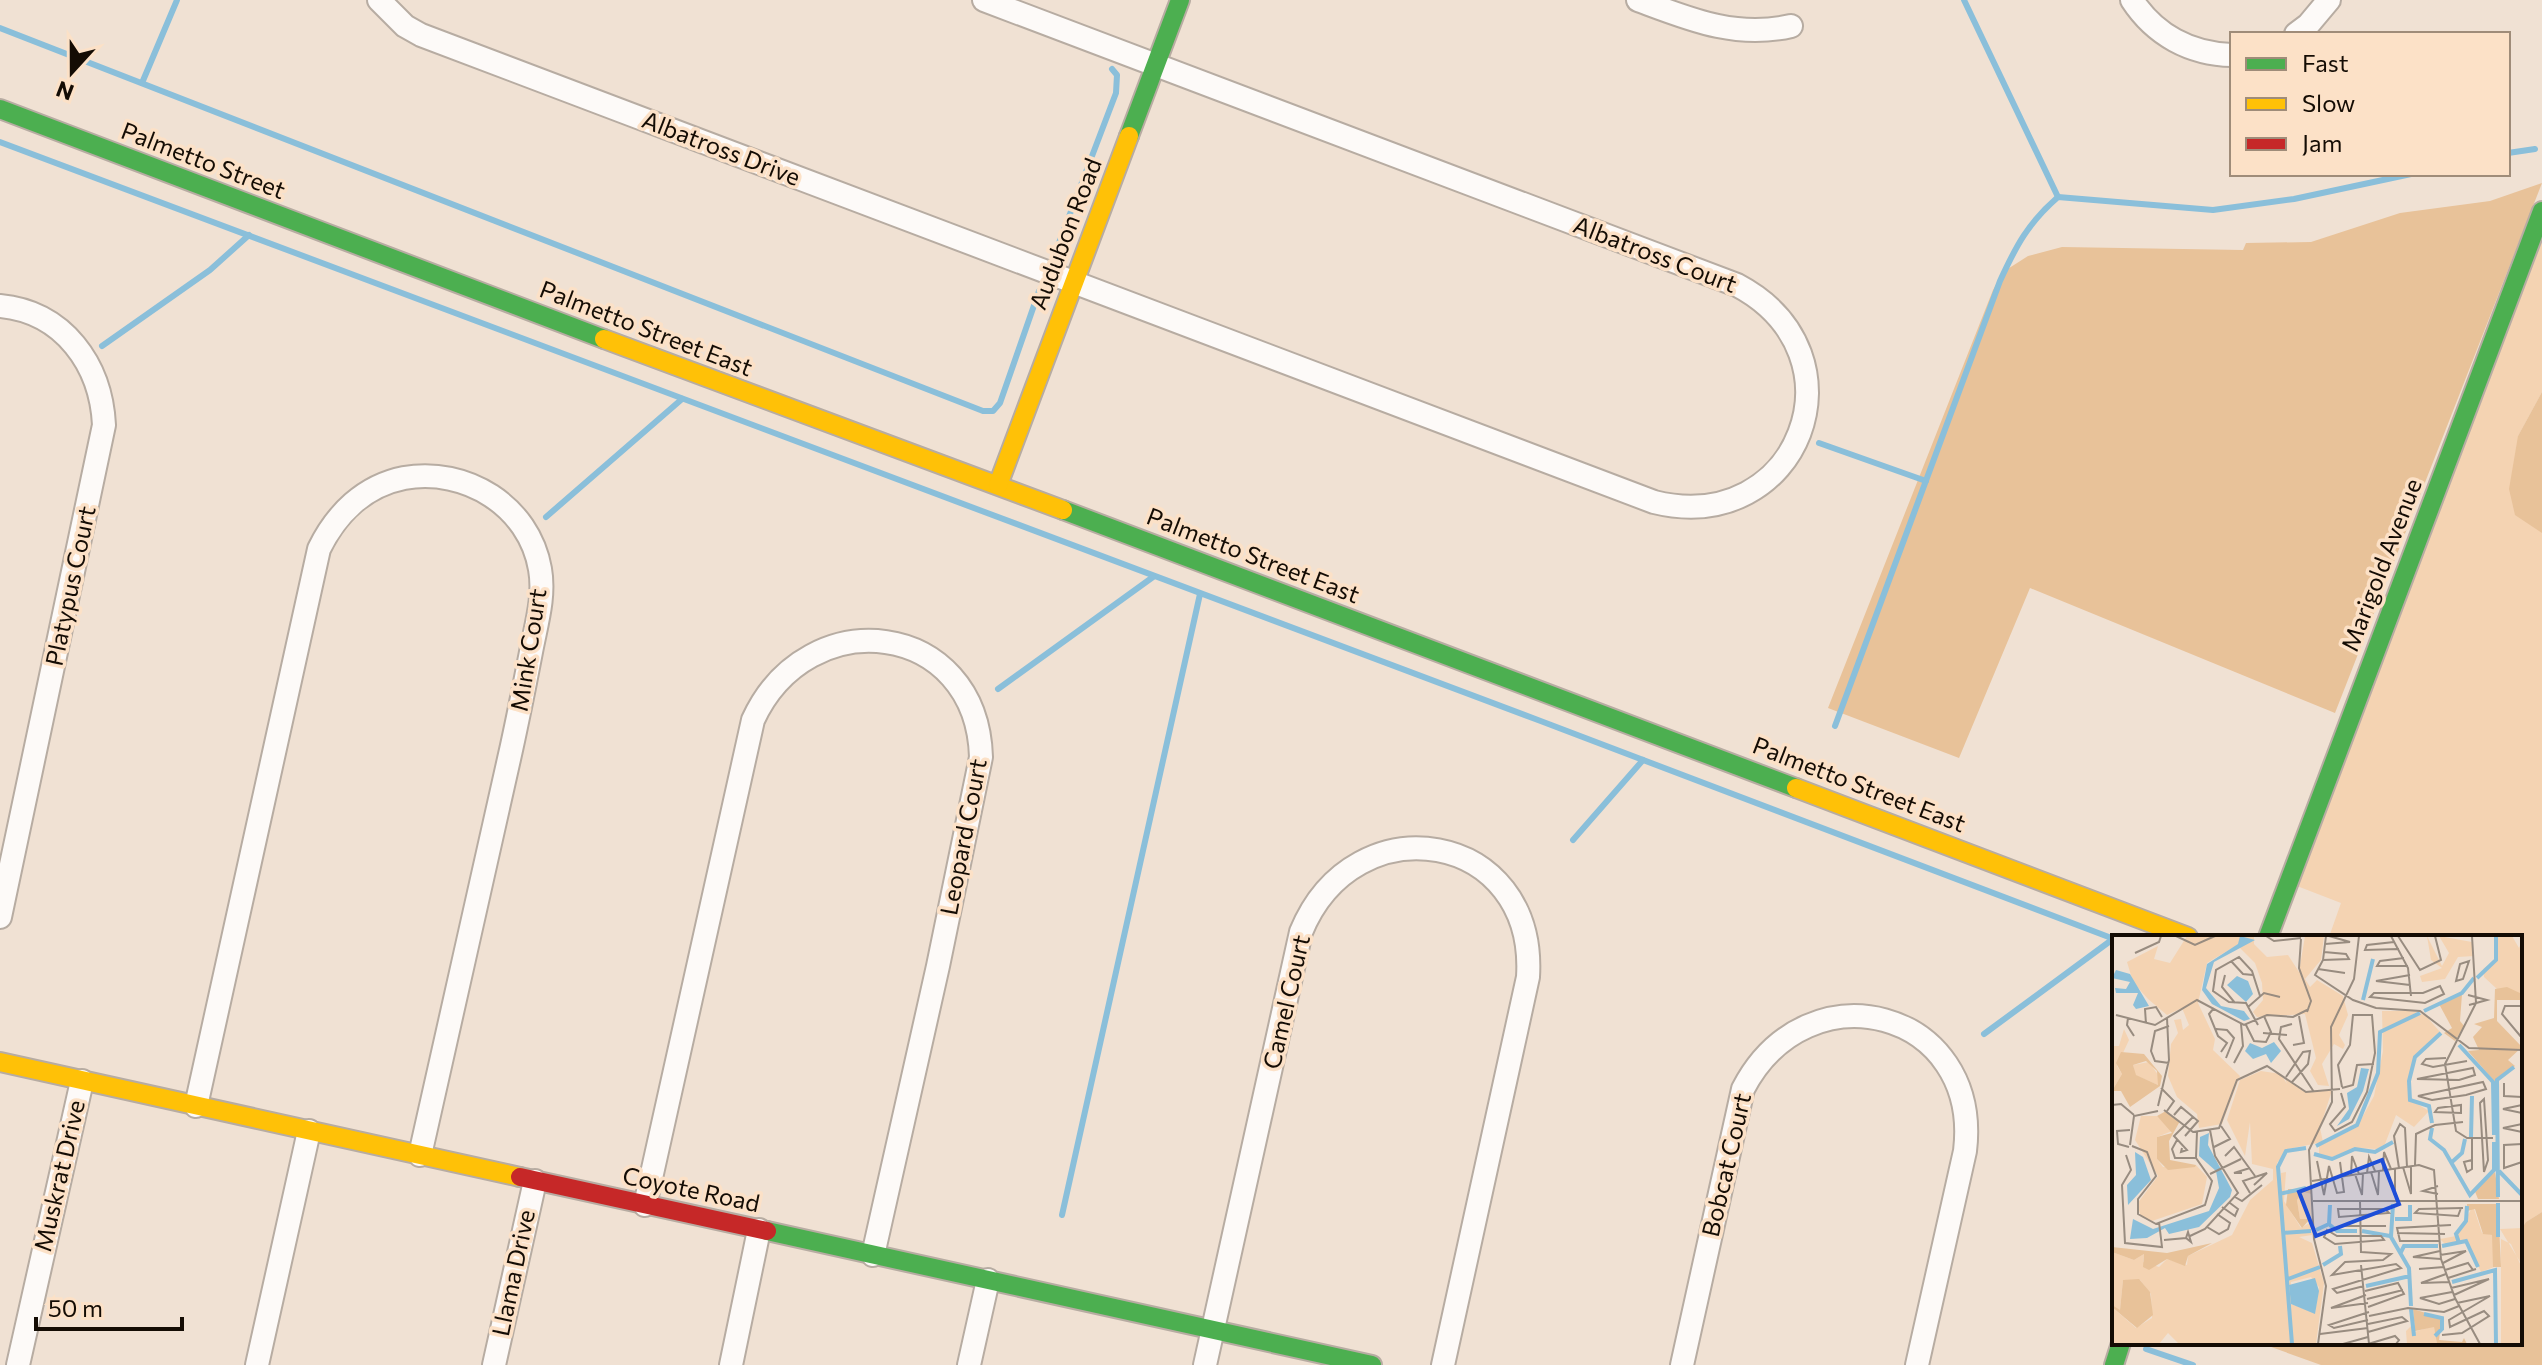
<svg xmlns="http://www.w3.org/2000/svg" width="2542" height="1365" font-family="Commissioner,sans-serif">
	<rect width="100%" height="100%" fill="#f0e1d3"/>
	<polygon fill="#f4d3b2" points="2542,241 2542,392 2518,436 2542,533 2542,1212 2526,1222 2520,1231 2520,937 2329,937 2341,903 2297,886"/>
	<g fill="#e8c299">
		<polygon points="2542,183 2335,713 2030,588 1959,758 1828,708 1993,290 2003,272 2028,256 2062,247 2243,250 2246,243 2311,242 2400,213 2490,201"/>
		<polygon points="2542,392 2542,533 2515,515 2509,489 2518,436"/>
		<polygon points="2542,1212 2542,1365 2321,1365 2260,1343 2520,1343 2520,1231 2526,1222"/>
	</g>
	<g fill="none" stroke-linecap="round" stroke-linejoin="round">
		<g stroke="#8abfda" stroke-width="6">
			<polyline points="1964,0 2058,197"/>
			<polyline points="0,28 983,411 993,411 1000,403 1039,291"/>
			<polyline points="142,83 177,0"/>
			<polyline points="0,142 1538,720 2114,939"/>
			<polyline points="2508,153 2535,149"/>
			<polyline points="1057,248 1116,93 1117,75 1112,69"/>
			<polyline points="102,346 210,270 249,235"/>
			<polyline points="1819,443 1926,481"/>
			<polyline points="546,517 682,399"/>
			<polyline points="998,689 1153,577"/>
			<path d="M1835,726L2000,281C2016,246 2028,223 2058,197L2213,210L2294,199L2411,174"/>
			<polyline points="1573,840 1643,760"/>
			<polyline points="1984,1034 2113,939"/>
			<polyline points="1062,1215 1200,594"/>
			<polyline points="2146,1349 2193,1365"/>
		</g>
		<defs>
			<g id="street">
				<path d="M379,0L405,26L421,35L1654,502C1799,538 1869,355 1737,285L984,0"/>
				<path d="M1638,0C1689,19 1736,39 1791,26"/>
				<path d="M2132,0C2155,35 2190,54 2232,55"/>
				<polyline points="2296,34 2308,25 2329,0"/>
				<path d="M0,306C64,312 101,365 104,425L0,917"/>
				<path d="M196,1106L319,549C336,514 364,486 404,478C466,467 529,506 540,569C545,597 536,625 531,652C524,688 517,724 509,759C479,891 450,1023 420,1155"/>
				<path d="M645,1205L753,720C808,600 977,620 981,757L938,966L873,1255"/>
				<polyline points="18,1365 82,1081"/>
				<polyline points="257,1365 309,1131"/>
				<polyline points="494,1365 535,1181"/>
				<polyline points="731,1365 759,1230"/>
				<polyline points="969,1365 988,1280"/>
				<path d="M1205,1365L1301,932C1355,800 1537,831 1528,977L1443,1365"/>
				<path d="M1682,1365L1743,1089C1808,964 1982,1010 1965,1151L1917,1365"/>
			</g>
			<g id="fast">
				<polyline points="0,109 604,339"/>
				<polyline points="1129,136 1180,0"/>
				<polyline points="1063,510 1796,788"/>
				<polyline points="2268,937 2542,211"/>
				<polyline points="767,1231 1372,1365"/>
				<polyline points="2114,1365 2121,1343"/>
			</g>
			<g id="slow">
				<polyline points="604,339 1063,510"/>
				<polyline points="998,485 1129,136"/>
				<polyline points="1796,788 2188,937"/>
				<polyline points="0,1062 520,1177"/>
			</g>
			<polyline id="jam" points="520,1177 767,1231"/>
		</defs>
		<use href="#street" stroke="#b7aca2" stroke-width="26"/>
		<use href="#fast" stroke="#b7aca2" stroke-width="22"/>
		<use href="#slow" stroke="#b7aca2" stroke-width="22"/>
		<use href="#jam" stroke="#b7aca2" stroke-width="22"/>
		<use href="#street" stroke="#fdfaf8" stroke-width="22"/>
		<use href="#fast" stroke="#4caf50" stroke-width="18"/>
		<use href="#slow" stroke="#ffc107" stroke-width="18"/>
		<use href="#jam" stroke="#c62828" stroke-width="18"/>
	</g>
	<g text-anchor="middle" stroke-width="7" stroke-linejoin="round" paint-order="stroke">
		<g font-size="24" fill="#140c04" stroke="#fce1c7">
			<text transform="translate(721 149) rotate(21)" y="8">Albatross Drive</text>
			<text transform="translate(203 161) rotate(21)" y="8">Palmetto Street</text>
			<text transform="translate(1066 234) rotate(-69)" y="8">Audubon Road</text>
			<text transform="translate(1655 255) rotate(21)" y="8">Albatross Court</text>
			<text transform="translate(646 329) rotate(21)" y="8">Palmetto Street East</text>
			<text transform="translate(1253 556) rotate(21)" y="8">Palmetto Street East</text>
			<text transform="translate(2382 565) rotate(-69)" y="8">Marigold Avenue</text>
			<text transform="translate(71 586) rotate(-78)" y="8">Platypus Court</text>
			<text transform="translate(529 650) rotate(-81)" y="8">Mink Court</text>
			<text transform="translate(1859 785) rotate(21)" y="8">Palmetto Street East</text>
			<text transform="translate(964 837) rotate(-79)" y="8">Leopard Court</text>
			<text transform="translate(1287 1002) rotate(-77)" y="8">Camel Court</text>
			<text transform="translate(1727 1165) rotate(-77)" y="8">Bobcat Court</text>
			<text transform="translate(60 1176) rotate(-77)" y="8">Muskrat Drive</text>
			<text transform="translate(691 1190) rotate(12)" y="8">Coyote Road</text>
			<text transform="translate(514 1273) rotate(-78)" y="8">Llama Drive</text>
		</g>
	</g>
	<g transform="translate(2112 935)">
		<rect width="410" height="410" fill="#f0e1d3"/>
		<path d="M75,1H142V9L155,22L176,20L187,37L193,1H212L209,25L193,44L198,52L205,45L231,61L236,80L227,100L233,110L231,114L222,109L210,129L217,151L206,150L198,136L204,123L193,79L145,82L141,77L151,65L150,48L143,28L125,10L95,28L86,68L103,104L101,115L128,141L110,189L87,193L85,179L65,162L56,141L59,109L66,98L62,85L69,84L71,95L77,90L70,73L55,80L36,64L21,47L15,27L46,11L42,24L58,28ZM315,1L330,31L337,18L327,1L360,7L362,21L346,22L333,44L310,47L308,41L330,33L319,25ZM385,1H400L407,13L410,6V65H385V54L372,42L371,34L384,25ZM270,76H302L314,81L328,97L302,121L297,146V164L317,176L302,192L284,180L273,209L265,214L244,213L220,222L207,219V211L245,192L262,161L271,116ZM12,94L17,105L5,131L10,139L0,156V111H7ZM37,127L49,144L46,150L23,140L21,130ZM149,136L169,139L175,149L173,143L191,156L220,155L208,193L211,207L176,214L165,228L180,409H67L56,398L47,409H0V317L22,325L32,319L31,327L47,332L55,324L75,330L76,321L120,300L138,265L161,245V234L140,229L138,187L133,221L115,185L128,145ZM11,345H28L39,359L40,383L24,393L1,373L8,375ZM29,181H45L60,196L45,202V224L51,232L84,230L95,242L90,269L40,286L29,282L25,269L46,241L23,205ZM174,237L172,266L189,293L199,287L188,285L185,265L191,257L199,259L200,300L187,302L200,308L212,348L204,409H181L167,258L169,238ZM199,342L207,352L203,378L179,369V347ZM361,271L370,298L380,300L383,319L382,332L369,337L355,307L334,310L328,304L344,301ZM410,293V330L388,294ZM389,304L399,309L410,333V409H389ZM300,390L302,397L322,391L325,409H295L294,396Z" fill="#f4d3b2" fill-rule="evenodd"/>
		<path d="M395,52L410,59V65H385V86L410,112L396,125L403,131L383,147L356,116L367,115L361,102L370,92L362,89L382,83L383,54ZM350,59L348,86L352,91L343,106L332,98L340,93L327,69ZM9,117L32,119L50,141L48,151L18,172L9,156H0L10,139L4,128ZM34,126L45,136L46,150L24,140L21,130ZM54,176L68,186L57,206L58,225L84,230L83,232L56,235L45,224V202L60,198L45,181ZM383,237L387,264H366L362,254ZM176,254H199V259L191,257L185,265L188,284H198L190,293L174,270ZM355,269H386L389,332H381L380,300L371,299L363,274L355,276ZM100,308L76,321L73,331L55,324L37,335L31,332L32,319L22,325L0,317V312L55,318ZM27,344L38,357L41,380L25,393L13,383L0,372V370L8,375L11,345ZM301,374L330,383L327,405L350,407L352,403L355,409H325L322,392L303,396Z" fill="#e8c299" fill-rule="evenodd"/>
		<path d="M128,1L143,5L102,27L94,53L109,71L132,76L138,84L132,86L100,69L90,55L95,29L126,9ZM4,35L18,39L37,71L24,74L21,70L26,58H4L3,53L14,54L18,47L0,43ZM125,41L136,46L141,59L134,67L115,50ZM162,107L169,116L159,128L154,119L141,124L133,116L138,108L150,113ZM249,133L257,134L251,156L237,184L225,191L237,174L235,158L245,152ZM97,198L96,210L120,255L118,262L87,292L57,299L53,293L35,303L18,304L21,284L41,294L97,276L107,253L104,236L87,221L88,202ZM23,217L31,222L39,245L16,270L15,250L24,240ZM203,343L207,356L203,379L179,369L177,350Z" fill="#8abfda"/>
		<path fill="none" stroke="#8abfda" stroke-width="4" d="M365,43L384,25V1M251,65L261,24M312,76L350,58L362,43M347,110L381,147L382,200M320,188L317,171L298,165L297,146L303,122L329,98M320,193L318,204L332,215L358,260L382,235V207M359,202L360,161M204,211L245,190L266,138L268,97L308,78M202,219L220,224L243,214L263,217L281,207M340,227L350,218L353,204M387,236L410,260M167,259L194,253M386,262L385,145L402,132M386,268V302M281,269L279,302L297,333L299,371M283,284H298V270M218,290L225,296H245M204,295L217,289L218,270M250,296L278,301M170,298L199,296M347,308L344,299L354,286L355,271M330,311L354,306L366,332M289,317L292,311H326M211,330L229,319L228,311M176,344L208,332M340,347L383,335L384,409M254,351L298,341M299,374L302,401M312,379L330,383V394L323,401M180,409L166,232L174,216L194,213"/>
		<path fill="none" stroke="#988c80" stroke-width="2" d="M64,1L83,10L103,1M154,1L162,6L189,3M214,1L211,25L203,40L241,65L264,73L308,76L357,113L410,115M279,1L296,33L299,61M286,1L308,35L329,25L323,1M360,1L364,68L333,129L344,196L355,203H381M189,4L187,33L199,66L195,77M282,7L255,10L253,15L287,14M213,9L238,7L217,1M23,18L47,7L49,1M292,23L268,26L265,31H296M211,25L237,24L234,19L212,17M119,26L131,39L141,40M357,26L351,44L344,46L348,29ZM206,34L233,38M113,40L110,52L123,68M298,40L264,46L298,50M328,51L332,59L313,68L258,62L262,58H311ZM356,60L375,65L357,70M410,71H393L390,79L410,103M136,72L152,58L168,62M102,73L97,79L106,101L115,108L109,117M4,80L43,90L85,65L132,90L155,80L181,82L197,74M16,83L15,90L22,101L18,95M34,89L33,74L44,72L50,82M180,89L169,92L167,104L202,157M134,90L142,106L154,107L159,97L152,81M146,90L134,68L117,67L101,56L104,35L127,22L140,36L148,61M104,94L115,95L122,103L114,123M151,98L175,100M181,110L192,108L187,81M334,123L314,124L310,129L321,132L355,126M57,128L43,126L39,116L43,96L57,91M122,128L131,111L129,89M361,133L363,140L347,145L305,144ZM174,142L191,117L198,116L196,129L180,147M371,147L374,154L354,160L320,165L306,161ZM392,148V161L410,162M49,153L62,166L55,176M230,153L241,150L245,130L262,129M229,158L233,172L218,189L223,196L240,187L255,157L263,118L260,80H241L238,110L226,130L230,152M372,164L376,225L372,237L368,168ZM0,170L9,169L22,180M349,170V178L323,177L326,173ZM410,170L391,174L410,178M46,171L57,125L55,83M52,175L81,197L107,193L125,145L155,131L194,157L228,154M62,180L69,172L86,186L73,201M410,189L391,193L410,197M360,203V234L355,237L352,227L360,225M65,205L60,214L63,223H84M410,209L392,210V233L410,227M18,210L22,181L46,176M20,211L35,217L44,241L26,264V279L44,289L93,270L100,246L84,223L85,197M17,212L6,209L5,196L18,195M102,212L118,204L109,191M70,213L69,217L75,215L62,201L81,182M14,220L19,235L10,250L13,308L50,312L47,287M113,221L122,212L143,241M205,226L212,260L217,231L225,258L232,257L228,227M303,230L304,199L323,190L351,187M291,232L299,259V231M287,233L282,201L288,189L293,193L295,232M271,235L272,217L279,234M275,235L283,260V233M259,237L266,260L267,236M130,238H122L138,233M255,238L257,222L263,236M98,239L129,224M243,239L250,260L251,238M239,240L240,221L247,239M200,246L307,230L322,235L329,324L343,363L368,409M326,251L311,256L326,259M138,258L131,246L155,238L142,250M123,262L130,266L150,250M201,266H410M248,266L249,318M110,272L123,281L126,274L118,268M349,273L346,281L303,278L307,274L351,273M226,274H273L277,278L227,282ZM228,291H274M95,292L107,299L116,294L118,288L105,279M215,295L225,301H269L272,305L223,309L212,302ZM285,298L333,299M78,301L93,294L126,258L103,221L98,195M52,305L74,303L76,297L79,307L74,303M327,306H288L285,293L339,290M328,316L301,322L329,324M249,317L279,319L271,325L233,327L220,340L284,329L289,333L221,354L225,358L252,351M328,320L354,316L331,328M249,330L257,409M307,334L332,332M333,335L356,328L361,335M334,339L309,348L337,347M336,343L364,334M339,353L377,344L342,360M253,356L286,348L292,359L256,372M340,357L308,363L327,369L343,364M254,360L219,373L256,368M255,364L291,355M257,381L296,373L332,377L347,371M256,385L222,393L217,390L257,377M256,397L295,386L290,382L256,389M208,399L256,393M330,400L350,398L377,381L372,376L338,392L337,385L378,361L345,368M206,409L214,351L202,304L197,215L220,167L219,92L242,44L247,1M231,409L256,402M256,409L283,401L287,405L284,409"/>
		<path fill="#1d4ed8" fill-opacity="0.15" stroke="#1d4ed8" stroke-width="4" d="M270,225L287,269L204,301L187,257Z"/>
		<rect width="410" height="410" fill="none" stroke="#140c04" stroke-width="4"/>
	</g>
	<rect x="2230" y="32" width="280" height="144" fill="#fce1c7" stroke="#9f8c79" stroke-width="2"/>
	<rect x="2246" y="58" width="40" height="12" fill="#4caf50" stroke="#9f8c79" stroke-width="2"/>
	<text x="2302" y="72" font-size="24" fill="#140c04">Fast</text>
	<rect x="2246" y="98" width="40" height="12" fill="#ffc107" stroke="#9f8c79" stroke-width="2"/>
	<text x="2302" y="112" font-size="24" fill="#140c04">Slow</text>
	<rect x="2246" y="138" width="40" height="12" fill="#c62828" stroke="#9f8c79" stroke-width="2"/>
	<text x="2302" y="152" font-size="24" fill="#140c04">Jam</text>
	<g transform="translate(72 72) rotate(201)" stroke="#fce1c7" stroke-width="6" paint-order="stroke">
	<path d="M0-6L14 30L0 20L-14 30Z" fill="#140c04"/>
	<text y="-12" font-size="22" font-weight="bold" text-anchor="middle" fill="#140c04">N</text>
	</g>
	<path d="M36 1317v12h146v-12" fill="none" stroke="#140c04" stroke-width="4"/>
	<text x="48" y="1317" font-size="24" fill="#140c04" stroke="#fce1c7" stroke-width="6" paint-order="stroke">50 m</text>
</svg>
